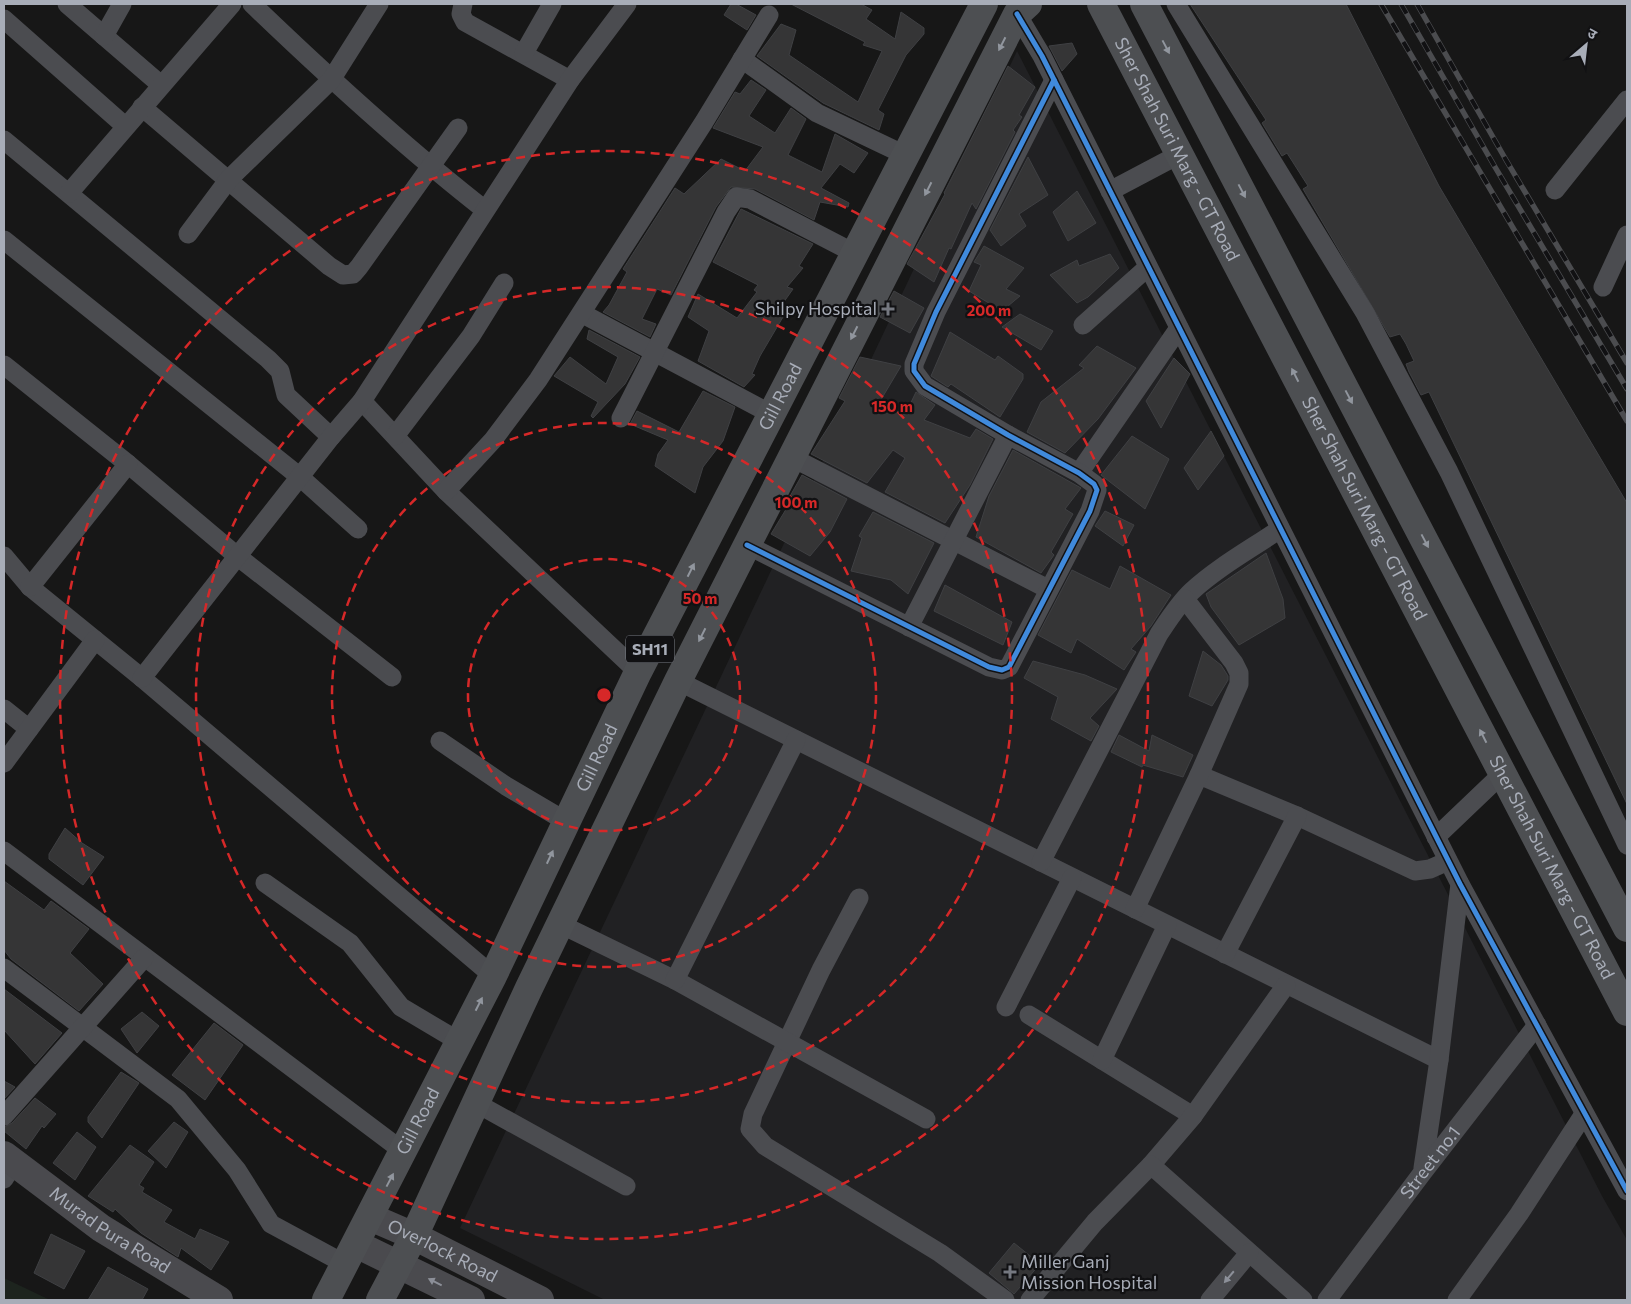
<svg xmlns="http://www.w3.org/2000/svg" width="1631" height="1304" font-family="Commissioner,'Noto Sans Devanagari',sans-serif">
	<rect width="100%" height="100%" fill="#171717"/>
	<polygon fill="#212123" points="1017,51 1602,1196 1627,1240 1627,1300 605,1300 460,1228"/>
	<polygon fill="#1d241e" points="4,1278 50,1300 4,1300"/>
	<g fill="#353536" stroke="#3f4043">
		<polygon points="731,4 736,4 756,15 747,30 724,15"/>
		<polygon points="791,4 861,4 872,10 866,19 895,39 901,12 924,28 924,34 906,55 878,110 884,114 879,130 823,103 757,56 781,24 796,30 789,55 858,102 882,51 863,45 865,42"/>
		<polygon points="1190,4 1346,4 1439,186 1627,503 1627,804 1429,392 1421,395 1409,372 1406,364 1414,361 1406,344 1400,334 1390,337 1303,189 1308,186 1287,153 1282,156 1262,123 1266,120"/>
		<polygon points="1072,43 1077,54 1062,71 1049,46"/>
		<polygon points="1008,66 1035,87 1019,115 1022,117 1013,130 1015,132 976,209 972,203 951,249 949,248 934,282 907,264 945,194 944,193"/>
		<polygon points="751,80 766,90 749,116 775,133 791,108 806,119 788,155 822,172 835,134 868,153 854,173 840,164 821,188 849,203 848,207 820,202 814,220 755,189 731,187 716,207 671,295 657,289 642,319 656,324 650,337 603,312 609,305 627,272 623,269 675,188 684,194 721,159 745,171 763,147 713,128 735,92 740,94"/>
		<polygon points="1028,157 1048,195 1019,214 1026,226 1001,246 990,230"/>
		<polygon points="1077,191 1096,223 1068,241 1053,212"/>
		<polygon points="741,209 813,244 799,266 803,268 787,287 793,289 776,313 783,317 760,356 752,374 755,375 744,387 698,361 709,331 688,317 698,294 737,318 757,292 754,290 758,285 713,262"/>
		<polygon points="984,246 1024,268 1006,289 1020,296 1002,311 969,291 981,265 974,262"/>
		<polygon points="1110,254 1119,268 1088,297 1077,303 1050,275 1077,260 1079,266"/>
		<polygon points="894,291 924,308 910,333 880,317"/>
		<polygon points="1020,314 1053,331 1041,350 1002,327"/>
		<polygon points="589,330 640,357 625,384 593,418 591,416 598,402 554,376 570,357 606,384 618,357 587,339"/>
		<polygon points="950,332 995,360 998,356 1023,374 1023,379 1000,417 951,384 948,387 931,376"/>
		<polygon points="1097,346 1136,368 1098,419 1065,453 1027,432 1041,402 1084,368 1079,365"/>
		<polygon points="860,357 901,366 879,403 905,415 916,392 935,405 924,420 970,438 976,429 993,439 970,485 945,523 885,492 905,458 893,450 867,483 811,454 845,401 839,398"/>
		<polygon points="1174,358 1190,374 1161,428 1146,401"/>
		<polygon points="703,391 735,407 723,441 703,467 695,493 655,466 658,454 668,440 630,424 637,411 679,432"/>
		<polygon points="1211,431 1224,456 1198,490 1184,468"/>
		<polygon points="1132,436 1169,459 1145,509 1101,475"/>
		<polygon points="1013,450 1081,488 1065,509 1073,514 1051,552 1054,555 1041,573 976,537 989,496"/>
		<polygon points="802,475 847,499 830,532 810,556 771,534 788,506 785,505"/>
		<polygon points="1105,511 1134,525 1123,546 1095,526"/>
		<polygon points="873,512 934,543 908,594 891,580 851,571 862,538 859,536"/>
		<polygon points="1266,553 1283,599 1285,618 1239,645 1211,607 1206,594"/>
		<polygon points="1120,566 1171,595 1151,626 1131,649 1136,652 1124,670 1077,639 1071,653 1038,635 1072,570 1110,589"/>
		<polygon points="945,585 1012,622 1003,645 934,611"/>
		<polygon points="1203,651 1221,665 1228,676 1228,680 1212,706 1189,696"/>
		<polygon points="1033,661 1085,675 1117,689 1090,718 1099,726 1091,741 1051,719 1058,697 1024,678"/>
		<polygon points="1119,735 1149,751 1152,735 1193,755 1183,777 1143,765 1142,767 1111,752"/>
		<polygon points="65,828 82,843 104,857 83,885 49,859 49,854"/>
		<polygon points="4,881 44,910 51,901 89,929 70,953 103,984 79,1011 11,959 4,950"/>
		<polygon points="4,989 62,1033 35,1064 4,1030"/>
		<polygon points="142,1012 159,1026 137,1053 121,1029"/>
		<polygon points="214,1023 243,1045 205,1100 172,1075"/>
		<polygon points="121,1072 139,1083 102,1138 88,1122 88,1117"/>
		<polygon points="4,1081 15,1087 4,1099"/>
		<polygon points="35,1098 56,1114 44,1128 42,1126 26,1149 4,1131 4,1127 12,1123"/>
		<polygon points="174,1122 188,1132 166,1168 148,1151"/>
		<polygon points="77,1132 96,1147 75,1180 53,1163"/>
		<polygon points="130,1145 154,1162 139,1185 144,1188 142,1192 172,1210 164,1222 195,1239 200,1229 229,1242 211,1270 181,1248 178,1257 141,1233 115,1209 113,1212 88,1196"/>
		<polygon points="51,1234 85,1251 64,1289 34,1273"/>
		<polygon points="1014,1243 1040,1264 1014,1294 989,1273"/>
		<polygon points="108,1267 148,1289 142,1300 88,1300"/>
	</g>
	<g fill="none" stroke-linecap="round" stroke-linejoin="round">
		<g stroke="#4b4c50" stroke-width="19">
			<polyline points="67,4 161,85"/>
			<path d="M252,4C327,76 403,146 485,210"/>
			<polyline points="463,4 461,14 465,22 570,80"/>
			<polyline points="1176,4 1365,313 1449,472 1627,845"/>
			<polyline points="1017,14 1042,56 1460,884 1627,1191"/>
			<polyline points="4,19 125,126"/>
			<polyline points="104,36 122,4"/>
			<polyline points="524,53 552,4"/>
			<polyline points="742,59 817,113 905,155"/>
			<polyline points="142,107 329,266 343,275 353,274 359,267 458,128"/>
			<polyline points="4,140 268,359 280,371 286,395 331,437"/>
			<polyline points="1555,190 1627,100"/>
			<polyline points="1110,191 1180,154"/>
			<polyline points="69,193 232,4"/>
			<polyline points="188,234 229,179 331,80 379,4"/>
			<polyline points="4,240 300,477 358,529"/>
			<polyline points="1603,287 1627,235"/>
			<polyline points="583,314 771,414"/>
			<polyline points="1083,325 1148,267"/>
			<polyline points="4,365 128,464 237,556 392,677"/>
			<polyline points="362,401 446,491 638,672"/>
			<polyline points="621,418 726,212 736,197 750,199 854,253"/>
			<polyline points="395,436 471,336 504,283"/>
			<polyline points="791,457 1048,589"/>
			<polyline points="1079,473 1179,328"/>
			<polyline points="446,491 493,440 538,380 704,122 769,15"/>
			<polyline points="747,545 989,667 1002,670 1009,667 1090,511 1097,490 1094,484 1079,473 1008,435 925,386 914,371 914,364 936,312 1054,80"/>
			<polyline points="4,556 30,587 142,678 493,976"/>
			<polyline points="30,587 128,464"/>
			<polyline points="909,627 1008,435"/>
			<polyline points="142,678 331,437 362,401 570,80 627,4"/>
			<polyline points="678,681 1439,1060"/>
			<polyline points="4,709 29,729"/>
			<polyline points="440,741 506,786 567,822"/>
			<polyline points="4,763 95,640"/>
			<polyline points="1199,775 1297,816 1415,871 1430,869 1448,861"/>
			<polyline points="1436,837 1502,774"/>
			<polyline points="4,851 404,1152"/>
			<path d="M1041,862L1159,634C1169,619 1179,603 1192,591C1218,567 1251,549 1280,529"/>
			<polyline points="265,883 350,943 401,1007 460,1042"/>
			<polyline points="859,898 821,970 753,1114 750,1129 765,1146 940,1253 1005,1300"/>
			<polyline points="1135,909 1199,775 1239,684 1239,673 1234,663 1185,599"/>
			<polyline points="560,924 675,980 926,1119"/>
			<polyline points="1225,954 1297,816"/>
			<polyline points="4,968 178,1099 237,1170 271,1224 345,1264"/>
			<polyline points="675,980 796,740"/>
			<polyline points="1006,1007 1072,878"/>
			<polyline points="1029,1015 1193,1116"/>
			<polyline points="1102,1060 1167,925"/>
			<polyline points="476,1103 626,1186"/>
			<polyline points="4,1116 144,958"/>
			<polyline points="1151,1165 1193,1116 1286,985"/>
			<polyline points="1423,1168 1439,1060 1460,884"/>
			<polyline points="4,1179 14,1163"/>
			<polyline points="1030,1300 1095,1222 1151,1165 1303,1300"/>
			<polyline points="1210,1300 1249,1253"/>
			<path id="s1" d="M1327,1300L1423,1172L1537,1025"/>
			<polyline points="1457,1300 1519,1214 1584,1114"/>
		</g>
		<g stroke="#4a4a4e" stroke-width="28">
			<path id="s2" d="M4,1155L101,1228L219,1300"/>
			<path id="s3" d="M370,1217L414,1236L540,1300"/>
			<polyline points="356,1244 471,1300"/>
		</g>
		<g stroke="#4d4f52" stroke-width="28">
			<path id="s4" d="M1101,4L1627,1012"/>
			<polyline points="1144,4 1627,928"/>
			<path id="s5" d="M326,1300L493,976L638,672L984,4"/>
			<polyline points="380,1300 414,1236 529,988 678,681 1017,14 1028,4"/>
		</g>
		<defs>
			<g id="rail">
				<polyline points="1381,4 1627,421"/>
				<polyline points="1401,4 1495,167 1627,389"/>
				<polyline points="1417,4 1506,160 1627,363"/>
			</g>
		</defs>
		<use href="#rail" stroke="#4b4c4f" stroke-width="5.5"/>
		<use href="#rail" stroke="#111113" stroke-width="4" stroke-dasharray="11" stroke-linecap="butt"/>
		<defs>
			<g id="cycleway">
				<polyline points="1017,14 1042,56 1460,884 1627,1191"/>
				<polyline points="747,545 989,667 1002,670 1009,667 1090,511 1097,490 1094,484 1079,473 1008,435 925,386 914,371 914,364 936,312 1054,80"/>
			</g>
		</defs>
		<use href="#cycleway" stroke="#111113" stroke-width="8"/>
		<use href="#cycleway" stroke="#408adc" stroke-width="5"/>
	</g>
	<defs><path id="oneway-solid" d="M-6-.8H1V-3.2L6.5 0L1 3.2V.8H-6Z" transform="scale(1.25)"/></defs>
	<g fill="#91969e">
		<use href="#oneway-solid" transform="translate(1002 44) rotate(117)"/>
		<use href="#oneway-solid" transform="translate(1166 47) rotate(62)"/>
		<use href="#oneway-solid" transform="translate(928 189) rotate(117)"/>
		<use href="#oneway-solid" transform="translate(1242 191) rotate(62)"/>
		<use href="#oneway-solid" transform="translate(854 333) rotate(117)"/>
		<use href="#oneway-solid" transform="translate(1295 375) rotate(-117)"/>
		<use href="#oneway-solid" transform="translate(1349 397) rotate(62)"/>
		<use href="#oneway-solid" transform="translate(1425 541) rotate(62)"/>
		<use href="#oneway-solid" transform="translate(691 570) rotate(-63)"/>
		<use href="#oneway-solid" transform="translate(702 635) rotate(117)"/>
		<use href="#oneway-solid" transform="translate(1483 736) rotate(-117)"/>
		<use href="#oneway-solid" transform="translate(550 857) rotate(-65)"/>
		<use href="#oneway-solid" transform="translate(479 1004) rotate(-63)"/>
		<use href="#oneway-solid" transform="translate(390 1180) rotate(-62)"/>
	</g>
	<use fill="#8c9099" href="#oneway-solid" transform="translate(1229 1277) rotate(130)"/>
	<use fill="#8c8f98" href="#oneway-solid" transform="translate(435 1282) rotate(-153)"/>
	<g fill="none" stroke="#d62828" stroke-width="2.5" stroke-dasharray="9 6">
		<circle cx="604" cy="695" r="136"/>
		<circle cx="604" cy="695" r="272"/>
		<circle cx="604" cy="695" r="408"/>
		<circle cx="604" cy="695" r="544"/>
	</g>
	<g fill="#757880" stroke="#111113" stroke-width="2">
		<path d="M885.5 301.5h5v5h5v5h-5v5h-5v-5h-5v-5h5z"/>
		<path d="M1007.5 1264.5h5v5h5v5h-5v5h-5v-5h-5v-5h5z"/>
	</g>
	<g text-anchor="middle" stroke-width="4.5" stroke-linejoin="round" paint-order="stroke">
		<rect fill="#111113" stroke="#7b7e86" stroke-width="1" x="626" y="635.5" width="48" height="27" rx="4"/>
		<g font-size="16" font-weight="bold" fill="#a8adb8">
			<text x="650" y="655">SH11</text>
		</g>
		<g font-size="18" fill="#a8adb8" stroke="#111113">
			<text dy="6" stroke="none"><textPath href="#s4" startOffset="164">Sher Shah Suri Marg - GT Road</textPath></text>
			<text dy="6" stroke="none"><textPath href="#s5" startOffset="1011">Gill Road</textPath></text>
			<text dy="6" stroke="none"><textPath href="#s4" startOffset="569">Sher Shah Suri Marg - GT Road</textPath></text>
			<text dy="6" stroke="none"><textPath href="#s5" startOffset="606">Gill Road</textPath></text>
			<text dy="6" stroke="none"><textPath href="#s4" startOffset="974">Sher Shah Suri Marg - GT Road</textPath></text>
			<text dy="6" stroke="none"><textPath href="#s5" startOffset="201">Gill Road</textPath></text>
			<text dy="6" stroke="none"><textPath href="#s1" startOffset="172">Street no.1</textPath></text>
			<text dy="6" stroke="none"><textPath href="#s2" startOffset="130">Murad Pura Road</textPath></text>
			<text dy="6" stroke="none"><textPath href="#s3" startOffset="80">Overlock Road</textPath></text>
		</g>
		<g font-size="18" fill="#a8adb8" stroke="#111113" text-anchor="end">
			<text x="877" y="315">Shilpy Hospital</text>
			<text x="1021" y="1268" text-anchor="start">Miller Ganj<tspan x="1021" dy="21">Mission Hospital</tspan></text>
		</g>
	</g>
	<circle cx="604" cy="695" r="8" fill="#d62828" stroke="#111113" stroke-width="2.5"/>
	<g font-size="15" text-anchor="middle" font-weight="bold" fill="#d62828" stroke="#111113" stroke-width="4.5" stroke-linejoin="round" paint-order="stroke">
		<text x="989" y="316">200 m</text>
		<text x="892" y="412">150 m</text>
		<text x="796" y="508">100 m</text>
		<text x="700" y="604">50 m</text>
	</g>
	<rect width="1631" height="1304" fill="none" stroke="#a8adb8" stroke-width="10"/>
	<g transform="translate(1586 45) rotate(28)" stroke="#111113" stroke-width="4" paint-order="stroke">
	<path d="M0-4L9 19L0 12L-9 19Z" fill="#a8adb8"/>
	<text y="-8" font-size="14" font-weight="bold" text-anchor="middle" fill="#a8adb8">उ</text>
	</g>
</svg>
